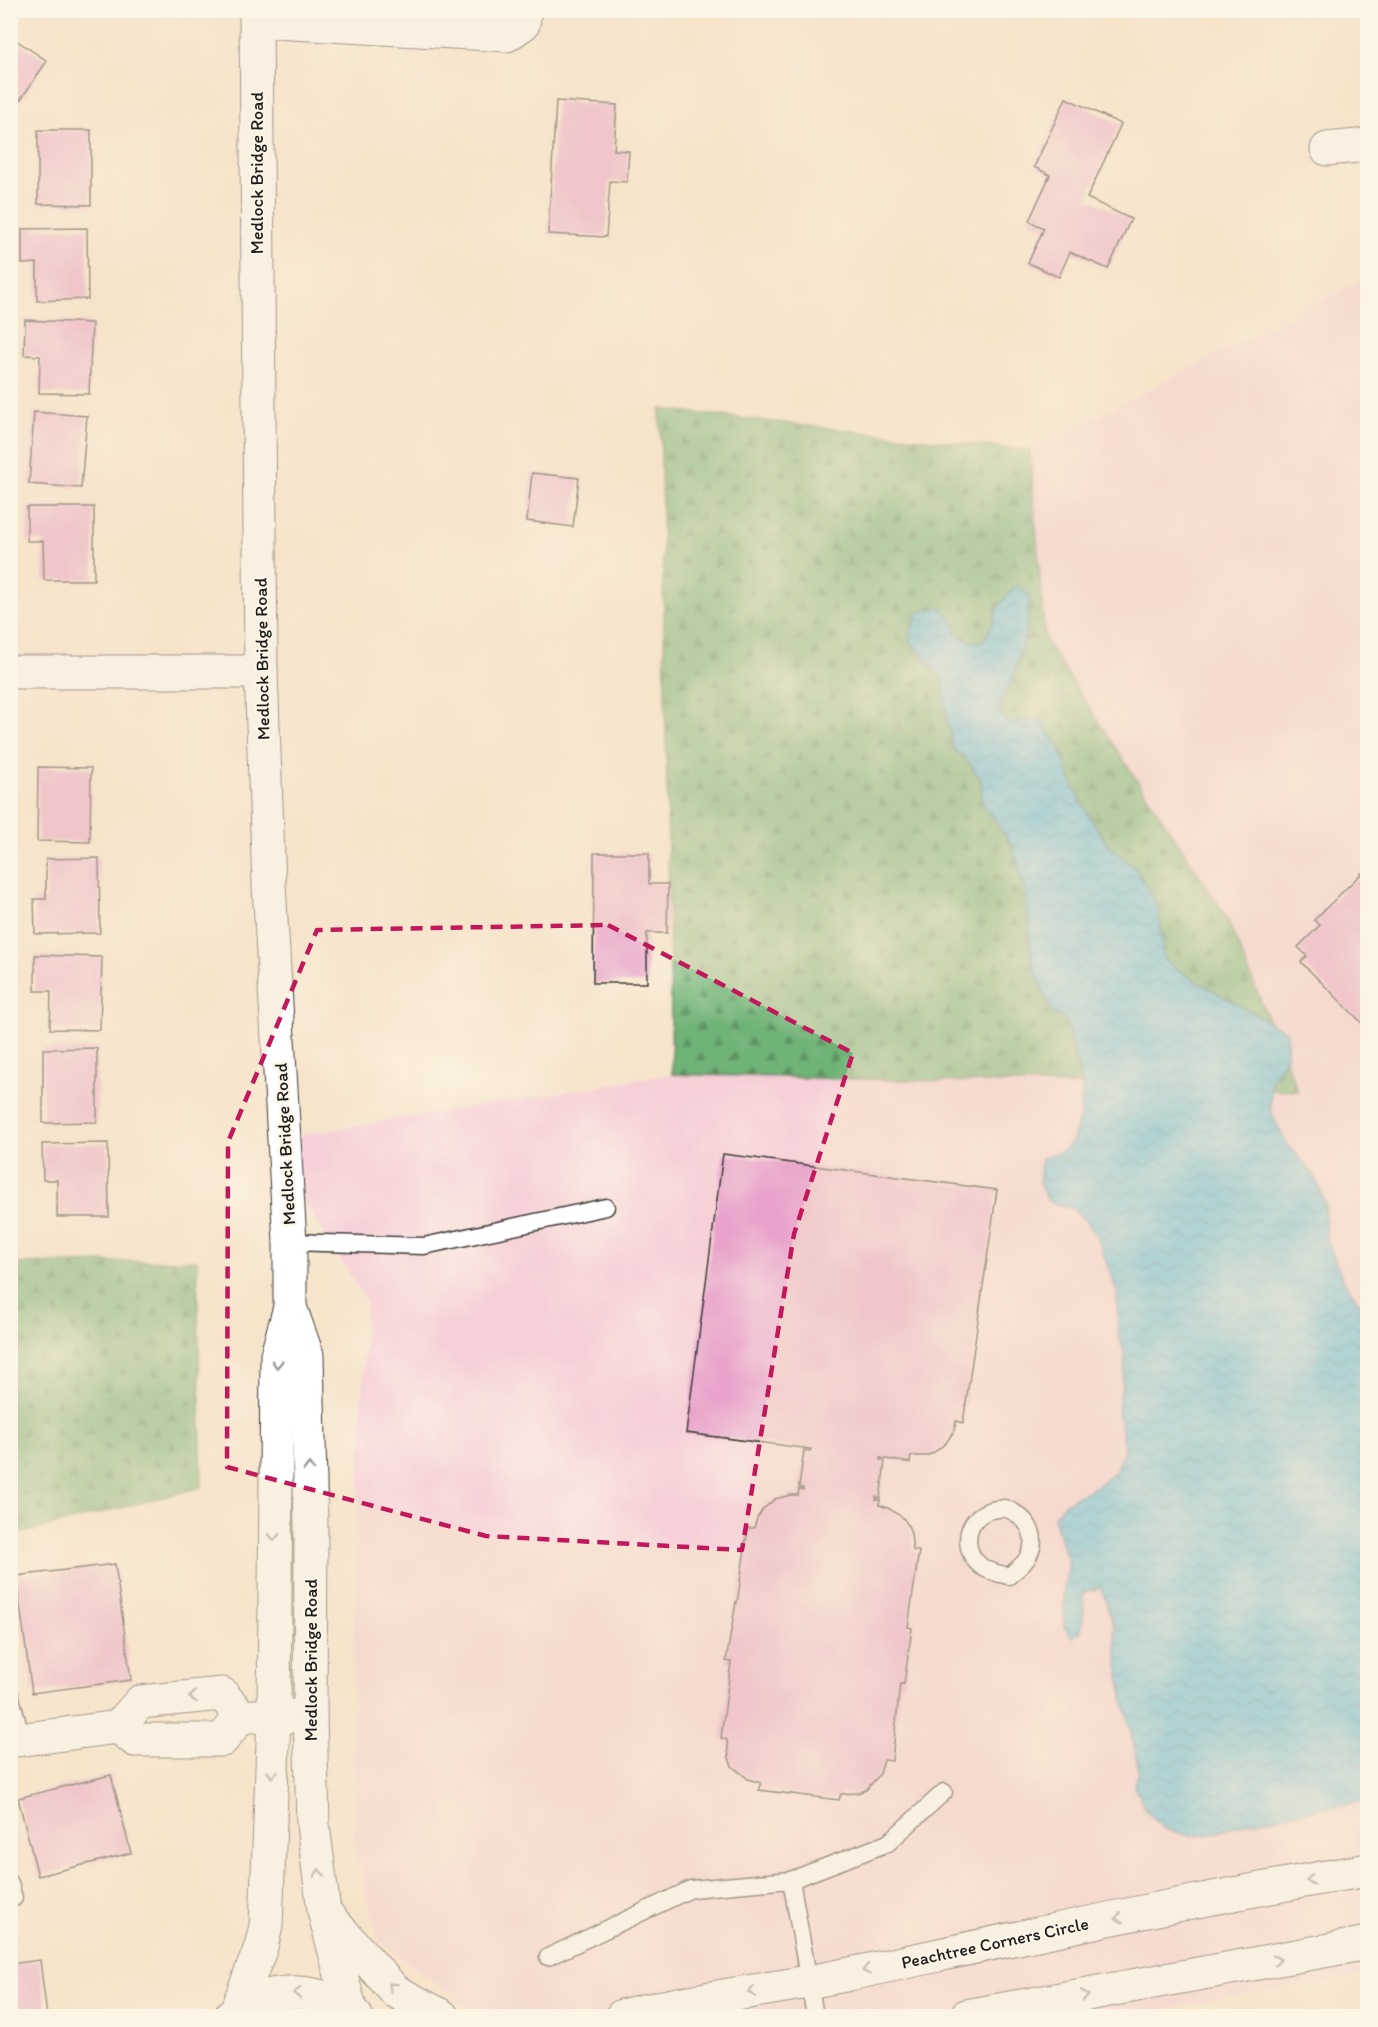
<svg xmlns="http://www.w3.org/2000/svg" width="1378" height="2027" font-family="Itim,sans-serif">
	<defs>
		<pattern id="forest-firs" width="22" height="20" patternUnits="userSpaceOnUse" patternTransform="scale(1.5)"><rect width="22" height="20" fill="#6fb377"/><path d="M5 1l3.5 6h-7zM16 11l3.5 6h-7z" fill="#5a9161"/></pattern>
		<pattern id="water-waves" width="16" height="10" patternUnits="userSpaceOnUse" patternTransform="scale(1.5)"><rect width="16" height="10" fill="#61bedf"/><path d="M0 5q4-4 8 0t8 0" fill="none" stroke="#4f9ab4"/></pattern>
	</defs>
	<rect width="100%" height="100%" fill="#fcf5e5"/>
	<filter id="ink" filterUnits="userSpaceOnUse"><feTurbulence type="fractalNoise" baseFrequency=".0167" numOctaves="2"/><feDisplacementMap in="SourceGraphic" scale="12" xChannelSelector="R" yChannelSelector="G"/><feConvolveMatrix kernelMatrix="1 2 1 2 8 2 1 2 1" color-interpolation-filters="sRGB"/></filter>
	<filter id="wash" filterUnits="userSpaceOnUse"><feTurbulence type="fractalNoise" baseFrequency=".008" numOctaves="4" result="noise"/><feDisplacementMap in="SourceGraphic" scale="24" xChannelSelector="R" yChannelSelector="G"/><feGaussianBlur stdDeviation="1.35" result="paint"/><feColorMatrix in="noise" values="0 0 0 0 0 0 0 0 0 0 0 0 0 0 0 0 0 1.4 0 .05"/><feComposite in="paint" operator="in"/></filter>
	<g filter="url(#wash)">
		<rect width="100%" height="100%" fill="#f6e4cb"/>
		<polygon fill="#f6cfd7" points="1367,277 1367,1975 1115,2016 479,2016 379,1941 353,1841 353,1660 366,1300 266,1141 673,1074 1298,1091 1226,916 1045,640 1030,451"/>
		<g fill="url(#forest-firs)" stroke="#46684a" stroke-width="1.5">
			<polygon points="660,409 1030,451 1045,640 1226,916 1298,1091 672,1074"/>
			<polygon points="197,1260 202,1487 11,1536 11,1264"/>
		</g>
		<polygon fill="url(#water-waves)" stroke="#3e6d7e" stroke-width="1.5" points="1016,585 1029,594 1028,626 1014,675 999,706 1005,722 1042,720 1060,749 1073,786 1089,816 1109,846 1136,869 1158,907 1164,960 1192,979 1287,1032 1287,1056 1271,1080 1271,1112 1287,1144 1314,1175 1325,1202 1326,1238 1342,1278 1365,1311 1360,1338 1368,1374 1367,1800 1246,1823 1213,1834 1191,1836 1164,1829 1147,1811 1134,1787 1139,1771 1120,1682 1114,1627 1101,1588 1083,1592 1084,1613 1081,1631 1072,1637 1064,1627 1064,1589 1069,1563 1061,1542 1054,1516 1065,1503 1095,1487 1116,1471 1124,1449 1118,1409 1125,1368 1124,1351 1118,1332 1117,1292 1098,1239 1086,1221 1072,1208 1052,1203 1046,1198 1039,1182 1042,1158 1063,1151 1073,1141 1080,1116 1083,1086 1072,1046 1066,1019 1054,1014 1043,991 1032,962 1026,892 1012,845 982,803 981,780 968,761 953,748 947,718 943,678 909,640 917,613 939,607 953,620 957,635 971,642 982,642 990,629 1000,604"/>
		<g id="blocks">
			<g fill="#e8a2cb">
				<polygon points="10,36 47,61 10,115"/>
				<polygon points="1066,98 1121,124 1087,198 1131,219 1108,269 1070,252 1059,277 1028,263 1044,228 1029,221 1050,175 1034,167"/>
				<polygon points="556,101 617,105 614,150 629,151 627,182 610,181 606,237 548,234"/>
				<polygon points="38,130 91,130 91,205 38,204"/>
				<polygon points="87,228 88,299 37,301 37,263 22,264 22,229"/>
				<polygon points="25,320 92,323 89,394 39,393 40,356 24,355"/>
				<polygon points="34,412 87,416 81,488 29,484"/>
				<polygon points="532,473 579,478 573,527 527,521"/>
				<polygon points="27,507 94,507 94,580 44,580 43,541 27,541"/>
				<polygon points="38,767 91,768 90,842 37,841"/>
				<polygon points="594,853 649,853 649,884 668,884 667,933 647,933 647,983 593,983"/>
				<polygon points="99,858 100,933 35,934 34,899 46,899 46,859"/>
				<polygon points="1368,867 1368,1029 1301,962 1307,956 1298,947 1320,925 1314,920"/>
				<polygon points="35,955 102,957 100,1030 50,1029 51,991 35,991"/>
				<polygon points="97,1048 97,1122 43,1123 43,1049"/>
				<polygon points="108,1143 109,1217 57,1217 57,1180 43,1180 42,1144"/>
				<polygon points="723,1154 997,1190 963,1423 956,1421 954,1431 946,1443 933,1453 926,1456 911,1456 910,1463 880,1458 880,1460 885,1461 883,1477 880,1498 876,1497 876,1500 880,1500 879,1505 888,1508 903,1518 908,1525 911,1534 913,1550 919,1551 908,1627 912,1628 904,1684 900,1684 892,1761 884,1760 880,1774 866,1790 857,1793 841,1794 839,1800 759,1790 761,1783 748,1779 732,1766 729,1758 727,1740 721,1738 731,1662 726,1661 736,1602 737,1603 748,1528 754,1528 757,1518 763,1509 775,1499 791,1495 798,1495 799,1489 803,1490 803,1488 799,1487 804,1450 810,1451 811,1449 686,1433"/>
				<polygon points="115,1564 131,1680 32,1693 16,1576"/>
				<polygon points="111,1775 131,1853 38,1876 18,1798"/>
				<polygon points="40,1960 47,2016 10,2016 10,1964"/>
			</g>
		</g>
	</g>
	<g filter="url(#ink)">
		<use href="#blocks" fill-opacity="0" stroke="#3d3a36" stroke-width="1.5"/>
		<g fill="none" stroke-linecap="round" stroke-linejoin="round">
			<defs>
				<g id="lane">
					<polyline points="290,1242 424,1246 606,1207"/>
					<path d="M1005,1508C1025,1516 1040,1533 1029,1555C1025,1564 1016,1570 1009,1576C1001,1574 989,1572 982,1567C964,1554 963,1526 982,1514C989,1509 997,1509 1005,1508Z"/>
					<polyline points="10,1694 22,1740"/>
					<polyline points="791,1880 815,2016"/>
					<polyline points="10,1883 14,1898 10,1899"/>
					<polyline points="548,1957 691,1889 791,1880 888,1843 944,1792"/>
				</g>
				<g id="street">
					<polyline points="257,21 507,35 523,24 525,10"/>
					<polyline points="1327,149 1368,145"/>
					<polyline points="10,672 261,672"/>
					<polyline points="241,1716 222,1694 140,1702 118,1727 135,1740 222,1740 241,1716 310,1716"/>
					<polyline points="10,1741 118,1727"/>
				</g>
				<g id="secondary">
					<polyline points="290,1307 307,1355 311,1526 310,1716 313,1825 324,1911 351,2012"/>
					<polyline points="328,1916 395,1991 442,2016"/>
					<polyline points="237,2009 261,1947 266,1926 274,1716 277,1355 290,1307 290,1242 269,885 261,672 256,10"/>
					<path d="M230,2016C263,1985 322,1985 356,2016"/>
					<path d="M622,2016C695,1998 771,1990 845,1975C1019,1938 1192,1899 1368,1870"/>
					<polyline points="966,2016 1368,1943"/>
				</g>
			</defs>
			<use href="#lane" stroke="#3d3a36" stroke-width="19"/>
			<use href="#street" stroke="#3d3a36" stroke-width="35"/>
			<use href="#secondary" stroke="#3d3a36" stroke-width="35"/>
			<use href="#lane" stroke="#fff" stroke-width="16"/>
			<use href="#street" stroke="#fff" stroke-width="33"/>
			<use href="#secondary" stroke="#fff" stroke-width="33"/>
		</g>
		<defs><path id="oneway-chevron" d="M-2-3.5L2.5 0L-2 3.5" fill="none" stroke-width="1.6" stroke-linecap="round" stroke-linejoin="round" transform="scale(1.5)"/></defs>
		<g stroke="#999">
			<use href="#oneway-chevron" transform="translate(277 1364) rotate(92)"/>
			<use href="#oneway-chevron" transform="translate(309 1467) rotate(-91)"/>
			<use href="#oneway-chevron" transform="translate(274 1537) rotate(90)"/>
			<use href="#oneway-chevron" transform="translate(193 1697) rotate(174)"/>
			<use href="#oneway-chevron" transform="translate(272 1774) rotate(92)"/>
			<use href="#oneway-chevron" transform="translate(319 1873) rotate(-97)"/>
			<use href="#oneway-chevron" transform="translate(1310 1880) rotate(169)"/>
			<use href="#oneway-chevron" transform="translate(1119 1918) rotate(168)"/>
			<use href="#oneway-chevron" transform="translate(1277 1960) rotate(-10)"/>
			<use href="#oneway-chevron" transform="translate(866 1970) rotate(168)"/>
			<use href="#oneway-chevron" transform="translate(392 1986) rotate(-137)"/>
			<use href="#oneway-chevron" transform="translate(752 1992) rotate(171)"/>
			<use href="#oneway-chevron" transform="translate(297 1993) rotate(-178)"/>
			<use href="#oneway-chevron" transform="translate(1085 1995) rotate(-10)"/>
		</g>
	</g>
	<path d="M0 0H1378V2027H0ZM608,925L853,1053L794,1234L742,1550L486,1536L227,1467L228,1142L317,930Z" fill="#f6e4cb" fill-opacity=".55" fill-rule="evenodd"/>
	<path fill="none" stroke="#c2185b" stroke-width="4.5" stroke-dasharray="12 8" stroke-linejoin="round" d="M608,925L853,1053L794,1234L742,1550L486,1536L227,1467L228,1142L317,930Z"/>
	<g text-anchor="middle" stroke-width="4.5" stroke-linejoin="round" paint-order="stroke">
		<g font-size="18" fill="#1c1c1c" stroke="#fcf5e5">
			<text transform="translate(257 173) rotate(-90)" y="6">Medlock Bridge Road</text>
			<text transform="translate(262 659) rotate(-91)" y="6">Medlock Bridge Road</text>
			<text transform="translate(285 1144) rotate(-93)" y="6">Medlock Bridge Road</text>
			<text transform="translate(311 1660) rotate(-90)" y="6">Medlock Bridge Road</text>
			<text transform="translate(995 1943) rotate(-12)" y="6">Peachtree Corners Circle</text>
		</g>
	</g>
	<rect width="1378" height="2027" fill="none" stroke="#fcf5e5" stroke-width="36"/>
</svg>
